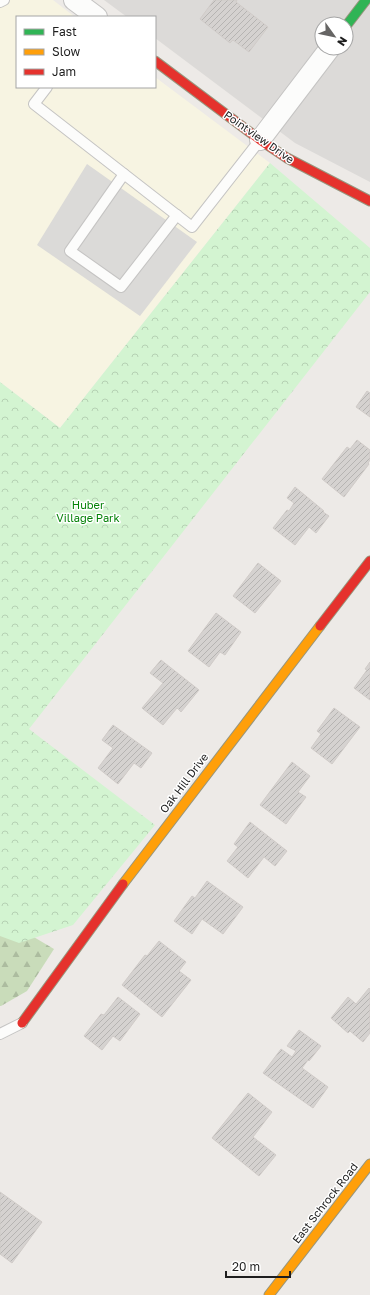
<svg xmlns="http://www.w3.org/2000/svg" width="370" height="1295" font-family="'Golos Text',sans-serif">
	<defs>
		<pattern id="forest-firs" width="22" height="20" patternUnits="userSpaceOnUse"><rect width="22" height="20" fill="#c9dcba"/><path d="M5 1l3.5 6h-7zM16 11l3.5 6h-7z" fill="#acbc9f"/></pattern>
		<pattern id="park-crowns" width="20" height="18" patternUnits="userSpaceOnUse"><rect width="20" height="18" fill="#d3f4d1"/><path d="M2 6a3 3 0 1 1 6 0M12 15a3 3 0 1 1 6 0" fill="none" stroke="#b5d1b3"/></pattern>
		<pattern id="building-hatch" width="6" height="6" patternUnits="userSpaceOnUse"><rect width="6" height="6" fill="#d5d2d0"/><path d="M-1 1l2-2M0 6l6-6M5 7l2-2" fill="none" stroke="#b6b4b2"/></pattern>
	</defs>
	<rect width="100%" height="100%" fill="#edeae7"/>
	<path fill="#dcdad8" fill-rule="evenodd" d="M104,0H370V182L295,143L155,38V17H127ZM322,24H346V48H322Z"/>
	<polygon fill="#f7f4e2" points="0,0 53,0 75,17 17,17 17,87 155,87 155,77 270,163 60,428 0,382"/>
	<polygon fill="#dbdad8" points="87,164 197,242 140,316 37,245"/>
	<polygon fill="url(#forest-firs)" points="0,917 54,949 27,991 1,1006 0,1006"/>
	<polygon fill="url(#park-crowns)" points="270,163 370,248 370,292 29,729 155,825 73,925 19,943 0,936 0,382 60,428"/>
	<g fill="url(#building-hatch)" stroke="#d0cbc8">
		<polygon points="214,0 237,0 236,2 268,27 249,52 233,40 230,43 200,19"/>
		<polygon points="367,391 370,393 370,417 356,407"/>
		<polygon points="357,440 370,450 370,460 368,463 369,464 344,497 322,479 347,447 350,449"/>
		<polygon points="295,487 324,511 323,512 329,516 316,533 309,527 295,545 273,528 287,510 289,511 294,503 287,498"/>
		<polygon points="258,563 281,581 255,613 233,596"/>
		<polygon points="216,613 241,632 225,655 220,652 209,667 188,651"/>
		<polygon points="161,660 199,690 181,712 177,708 163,725 142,708 163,683 150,673"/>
		<polygon points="370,662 370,700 354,688 367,670 365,669"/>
		<polygon points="334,708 360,727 332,764 311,748 321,734 317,731"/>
		<polygon points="113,725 152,753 141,768 134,763 118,784 98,768 113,748 102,740"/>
		<polygon points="292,762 310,776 298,792 306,797 286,824 260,805"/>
		<polygon points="250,822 287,851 275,866 264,857 248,878 227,861 238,847 234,844"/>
		<polygon points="207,881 243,907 223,934 202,919 192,934 174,921 192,896 195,898"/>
		<polygon points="159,941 186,962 179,971 191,980 162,1017 122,985 145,955 147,956"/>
		<polygon points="369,988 370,989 370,1033 363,1042 350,1031 348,1033 331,1018 348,997 356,1004"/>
		<polygon points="118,997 140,1014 120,1041 113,1036 102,1050 84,1036 101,1014 104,1015"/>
		<polygon points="299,1030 321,1046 309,1061 308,1060 302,1068 328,1087 313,1108 263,1073 281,1049 292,1057 296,1051 287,1046"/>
		<polygon points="248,1093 272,1112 253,1137 276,1155 259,1176 212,1138"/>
		<polygon points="0,1192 42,1222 12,1263 0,1254"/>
	</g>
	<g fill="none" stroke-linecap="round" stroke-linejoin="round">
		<defs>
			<g id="lane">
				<polyline points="0,2 4,0"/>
				<polyline points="47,87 34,104 192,227 260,140"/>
				<polyline points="124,174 70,251 121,287 177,215"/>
				<polyline points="0,1034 22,1023"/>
			</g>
			<g id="street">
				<polyline points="74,0 97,17"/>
				<polyline points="260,140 330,48"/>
			</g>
			<polyline id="fast" points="346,26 366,0"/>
			<g id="slow">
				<polyline points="123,884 320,626"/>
				<polyline points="269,1295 370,1164"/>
			</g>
			<g id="jam">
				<polyline points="155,61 260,140 287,158 370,201"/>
				<polyline points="320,626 370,561"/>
				<polyline points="22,1023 123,884"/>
			</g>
		</defs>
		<use href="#lane" stroke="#c5c4c3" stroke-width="12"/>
		<use href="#street" stroke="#c5c4c3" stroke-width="22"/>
		<use href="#fast" stroke="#97967e" stroke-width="11"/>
		<use href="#slow" stroke="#97967e" stroke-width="11"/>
		<use href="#jam" stroke="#97967e" stroke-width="11"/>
		<use href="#lane" stroke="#fcfcfb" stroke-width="10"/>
		<use href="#street" stroke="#fcfcfb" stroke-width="20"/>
		<use href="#fast" stroke="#30b455" stroke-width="9"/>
		<use href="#slow" stroke="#ff9f0a" stroke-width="9"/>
		<use href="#jam" stroke="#e5322d" stroke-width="9"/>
	</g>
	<g text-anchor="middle" stroke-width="3" stroke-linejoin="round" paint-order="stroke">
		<g font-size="11" fill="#1e1e1e" stroke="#fff">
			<text transform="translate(259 137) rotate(35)" y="4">Pointview Drive</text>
			<text transform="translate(184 783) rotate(-53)" y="4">Oak Hill Drive</text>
			<text transform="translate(325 1203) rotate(-52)" y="4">East Schrock Road</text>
		</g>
		<g font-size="11" fill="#058308" stroke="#fff">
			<text x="88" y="509">Huber<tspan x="88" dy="13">Village Park</tspan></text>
		</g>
	</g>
	<rect x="16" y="16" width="140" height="72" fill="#ffffff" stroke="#a5a5a5"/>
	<rect x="24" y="29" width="20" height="6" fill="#30b455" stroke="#a5a5a5"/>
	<text x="52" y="36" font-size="12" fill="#1e1e1e">Fast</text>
	<rect x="24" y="49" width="20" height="6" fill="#ff9f0a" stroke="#a5a5a5"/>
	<text x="52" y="56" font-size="12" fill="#1e1e1e">Slow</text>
	<rect x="24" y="69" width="20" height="6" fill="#e5322d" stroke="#a5a5a5"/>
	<text x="52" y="76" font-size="12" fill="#1e1e1e">Jam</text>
	<g transform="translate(334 36) rotate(123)"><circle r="19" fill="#ffffff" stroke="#a5a5a5"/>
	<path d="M0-3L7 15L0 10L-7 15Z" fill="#666564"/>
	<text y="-6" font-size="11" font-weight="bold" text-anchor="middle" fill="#1e1e1e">N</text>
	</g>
	<path d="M226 1271v6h64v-6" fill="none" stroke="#1e1e1e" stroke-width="2"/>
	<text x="232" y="1271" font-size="12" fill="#1e1e1e" stroke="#ffffff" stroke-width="3" paint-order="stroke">20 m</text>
</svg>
